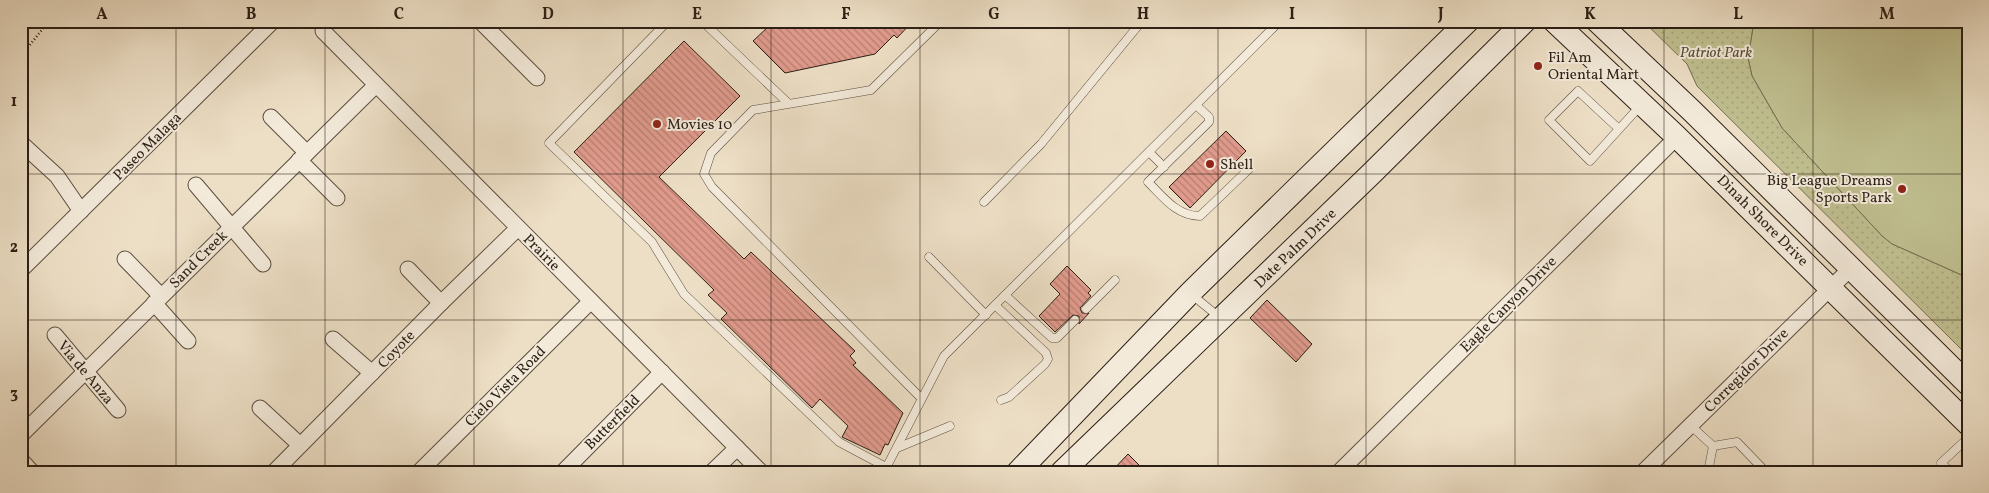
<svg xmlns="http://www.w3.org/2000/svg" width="1989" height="493" font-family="Vollkorn,serif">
	<defs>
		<pattern id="park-dots" width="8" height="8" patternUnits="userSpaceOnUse" patternTransform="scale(1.25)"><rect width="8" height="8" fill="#c0bf90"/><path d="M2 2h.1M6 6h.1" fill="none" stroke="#a5a47b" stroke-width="1.8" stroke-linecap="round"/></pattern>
		<pattern id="building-back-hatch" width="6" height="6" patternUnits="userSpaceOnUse" patternTransform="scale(1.25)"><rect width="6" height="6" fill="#e19b8d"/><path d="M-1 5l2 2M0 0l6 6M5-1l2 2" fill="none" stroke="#b77e72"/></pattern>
	</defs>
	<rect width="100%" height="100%" fill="#eddfc6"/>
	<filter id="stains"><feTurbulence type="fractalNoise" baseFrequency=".004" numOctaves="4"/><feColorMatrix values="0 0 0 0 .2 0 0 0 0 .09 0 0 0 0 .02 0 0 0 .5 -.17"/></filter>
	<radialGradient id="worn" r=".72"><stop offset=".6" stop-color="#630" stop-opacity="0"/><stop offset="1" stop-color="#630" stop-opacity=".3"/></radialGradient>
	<polygon fill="#c0bf90" stroke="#766f52" points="1754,21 1968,21 1968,278 1892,244 1882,236 1782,128 1752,76 1748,58"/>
	<polygon fill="url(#park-dots)" stroke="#766f52" points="1643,21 1754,21 1748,58 1752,76 1782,128 1882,236 1892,244 1968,278 1968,356 1697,86 1687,64"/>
	<g fill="url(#building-back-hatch)" stroke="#2b1f15">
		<polygon points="798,21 913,21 897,38 894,35 875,54 785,73 753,41 769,26"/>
		<polygon points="684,41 740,96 659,177 744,259 751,252 855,351 850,356 856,363 853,365 903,413 888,445 885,444 880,455 842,437 848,426 820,399 812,408 721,319 727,313 708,295 714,290 574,152"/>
		<polygon points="1226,131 1246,151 1190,208 1169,187"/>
		<polygon points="1067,266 1091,290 1088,293 1091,296 1080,308 1082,313 1089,313 1079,324 1079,316 1073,315 1055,332 1039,316 1060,294 1050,284"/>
		<polygon points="1267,300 1312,344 1296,362 1250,318"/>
		<polygon points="1128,454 1146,472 1111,472"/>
	</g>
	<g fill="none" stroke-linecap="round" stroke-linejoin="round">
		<defs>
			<g id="service">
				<polyline points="668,21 549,143 652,242 684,294 839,442 886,467"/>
				<polyline points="702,21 788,103"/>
				<path d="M1196,105L1209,117V122L1148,182C1164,198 1177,216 1200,216L1249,169"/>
				<polyline points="1619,129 1578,91 1549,120 1590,161 1641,105"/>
				<polyline points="1149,152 1164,167"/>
				<polyline points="984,202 1041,144 1142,21"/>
				<polyline points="929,257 986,315"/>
				<polyline points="1191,294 1219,317"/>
				<polyline points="1005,295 1052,338 1057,338 1075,320"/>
				<polyline points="995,305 1046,353 1048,359 1045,364 1009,397 1001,400"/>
				<polyline points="1086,309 1115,280"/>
				<polyline points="921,398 712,187 704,174 711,153 753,110 871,90 941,21"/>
				<polyline points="1690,425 1713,446"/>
				<polyline points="1713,446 1737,442 1766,472"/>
				<polyline points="897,448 950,426"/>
				<polyline points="885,470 944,356 1275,26"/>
				<polyline points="1713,472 1709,467 1713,446"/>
				<polyline points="1951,472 1941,463 1968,438"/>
			</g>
			<g id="minor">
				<polyline points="480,21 537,78"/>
				<polyline points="323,31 761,472"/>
				<polyline points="271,117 307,153"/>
				<polyline points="21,143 57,176 81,211"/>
				<polyline points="299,160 337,198"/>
				<polyline points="196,185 263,264"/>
				<polyline points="125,259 161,296"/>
				<polyline points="408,269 441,303"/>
				<polyline points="21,270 273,21"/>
				<polyline points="154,303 188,341"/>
				<polyline points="55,335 118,410"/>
				<polyline points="333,339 372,373"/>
				<polyline points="260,408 299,444"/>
				<polyline points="21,435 376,85"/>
				<polyline points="21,460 32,472"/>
				<polyline points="274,472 441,303 518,228"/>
				<polyline points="419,472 591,301"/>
				<polyline points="563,472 662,372"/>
				<polyline points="712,472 737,448"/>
				<polyline points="1339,472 1677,137"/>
				<polyline points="1643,472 1850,269"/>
			</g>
			<g id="secondary">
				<polyline points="1554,21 1677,137 1968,424"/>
				<polyline points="1597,21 1692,111 1968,384"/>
				<polyline points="1018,472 1190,293 1468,21"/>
				<polyline points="1062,472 1372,173 1525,21"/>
			</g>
		</defs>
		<use href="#service" stroke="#5c4f41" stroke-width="9"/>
		<use href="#minor" stroke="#5c4f41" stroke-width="17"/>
		<use href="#secondary" stroke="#2b1f15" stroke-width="24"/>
		<polyline stroke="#2b1f15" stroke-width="2.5" stroke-dasharray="1 2.5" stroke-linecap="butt" points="21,56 49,21"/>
		<use href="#service" stroke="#f3eada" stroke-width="8"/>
		<use href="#minor" stroke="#f3eada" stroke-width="15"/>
		<use href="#secondary" stroke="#f3eada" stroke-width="22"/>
	</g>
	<path fill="none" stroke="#2b1f15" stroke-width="1" stroke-opacity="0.55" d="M176,21V472M325,21V472M474,21V472M623,21V472M771,21V472M920,21V472M1069,21V472M1218,21V472M1366,21V472M1515,21V472M1664,21V472M1813,21V472M21,174H1968M21,320H1968"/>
	<g fill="#8f2418" stroke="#f3eada" stroke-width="2">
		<circle cx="1538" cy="66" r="5"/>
		<circle cx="657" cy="124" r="5"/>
		<circle cx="1210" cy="164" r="5"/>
		<circle cx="1902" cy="189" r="5"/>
	</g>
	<g text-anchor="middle" stroke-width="4" stroke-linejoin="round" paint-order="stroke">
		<g font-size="15" font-style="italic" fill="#584f3a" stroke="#f3eada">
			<text x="1716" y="57">Patriot Park</text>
		</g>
		<g font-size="15" fill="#2b1f15" stroke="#f3eada" text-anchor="start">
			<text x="1548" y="62">Fil Am<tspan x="1548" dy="17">Oriental Mart</tspan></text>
			<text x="667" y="129">Movies 10</text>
			<text x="1220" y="169">Shell</text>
			<text x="1892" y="185" text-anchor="end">Big League Dreams<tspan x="1892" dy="17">Sports Park</tspan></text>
		</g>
		<g font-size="15" fill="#2b1f15" stroke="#f3eada">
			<text transform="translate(147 146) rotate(-45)" y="5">Paseo Malaga</text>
			<text transform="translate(1763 220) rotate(45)" y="5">Dinah Shore Drive</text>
			<text transform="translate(1295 248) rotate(-44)" y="5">Date Palm Drive</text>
			<text transform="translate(542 252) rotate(45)" y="5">Prairie</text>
			<text transform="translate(198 259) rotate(-45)" y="5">Sand Creek</text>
			<text transform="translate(1508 304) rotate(-45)" y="5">Eagle Canyon Drive</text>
			<text transform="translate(396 349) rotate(-46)" y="5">Coyote</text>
			<text transform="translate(1746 370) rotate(-45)" y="5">Corregidor Drive</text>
			<text transform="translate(86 372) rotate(50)" y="5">Via de Anza</text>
			<text transform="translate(505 386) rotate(-45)" y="5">Cielo Vista Road</text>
			<text transform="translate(612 422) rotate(-45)" y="5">Butterfield</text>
		</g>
	</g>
	<rect width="1989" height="493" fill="none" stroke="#eddfc6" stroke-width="55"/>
	<rect x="28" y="28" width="1934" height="438" fill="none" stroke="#2b1f15" stroke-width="2"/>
	<g font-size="16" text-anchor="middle" font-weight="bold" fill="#2b1f15">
		<text x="102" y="19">A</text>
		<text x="251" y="19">B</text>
		<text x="399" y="19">C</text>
		<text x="548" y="19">D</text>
		<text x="697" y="19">E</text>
		<text x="846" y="19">F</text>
		<text x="994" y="19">G</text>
		<text x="1143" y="19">H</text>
		<text x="1292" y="19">I</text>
		<text x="1441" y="19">J</text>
		<text x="1590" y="19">K</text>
		<text x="1738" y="19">L</text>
		<text x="1887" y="19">M</text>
		<text x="14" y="106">1</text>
		<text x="14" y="252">2</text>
		<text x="14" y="398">3</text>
	</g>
	<rect width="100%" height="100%" filter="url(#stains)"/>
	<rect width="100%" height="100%" fill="url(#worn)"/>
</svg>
